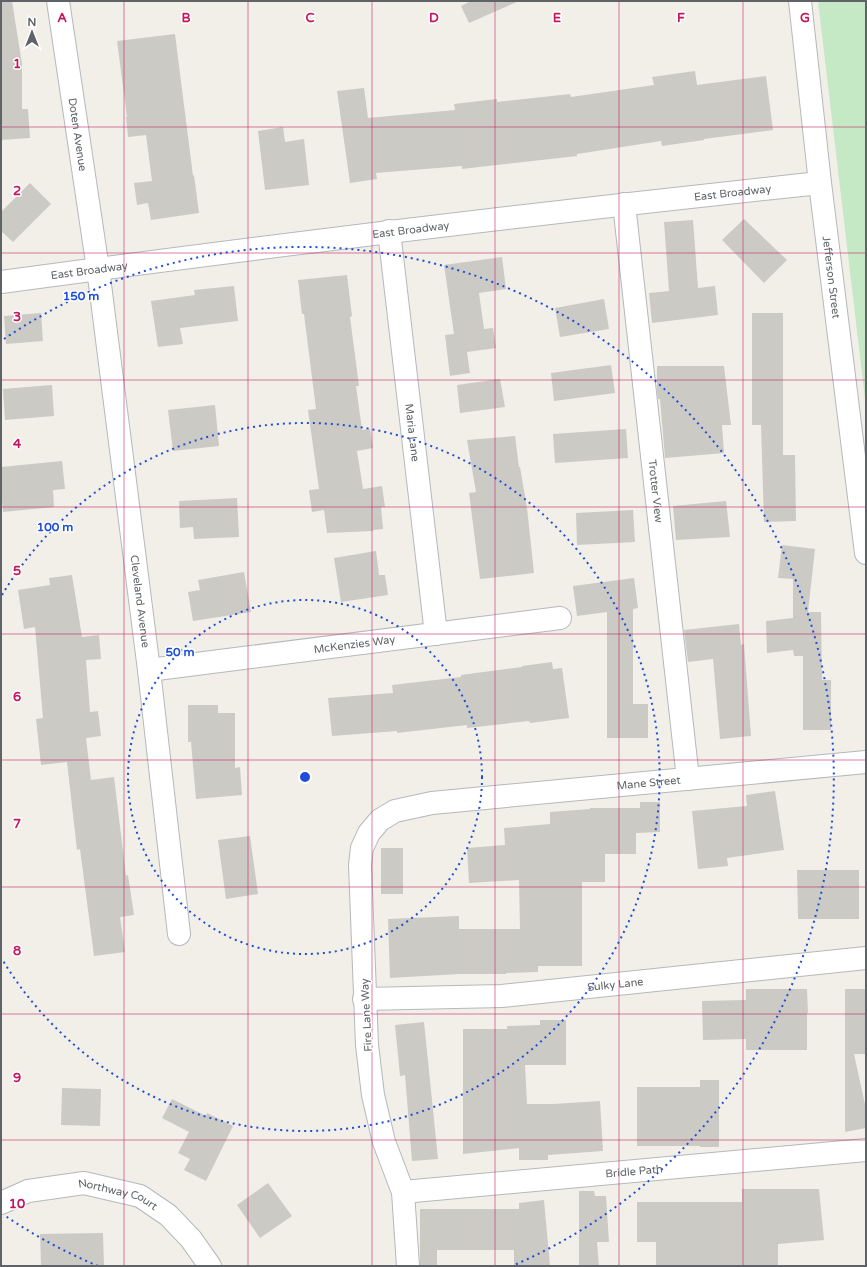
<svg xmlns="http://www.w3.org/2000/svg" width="867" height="1267" font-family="'Varela Round',sans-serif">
	<rect width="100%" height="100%" fill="#f1efe8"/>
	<polygon fill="#c5e8c5" points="818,1 866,1 866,407"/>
	<g fill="#cccac5">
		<polygon points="1,1 12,1 22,64 22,109 28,109 30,138 1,140"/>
		<polygon points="471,1 519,1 469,23 461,6"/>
		<polygon points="175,34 193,176 194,175 199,213 151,220 148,203 137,205 134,183 152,181 146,135 128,137 126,117 127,117 117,41"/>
		<polygon points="695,71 697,85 766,76 773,130 704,139 704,140 662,146 661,141 577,154 577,156 462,169 462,166 376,173 377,179 350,183 337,91 364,88 368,118 455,110 454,104 497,99 497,102 570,94 571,97 654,85 652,77"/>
		<polygon points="283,127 285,142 304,139 309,185 265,190 258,131"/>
		<polygon points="30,183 51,204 13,242 1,231 1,212"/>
		<polygon points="744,219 787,260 764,283 722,240"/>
		<polygon points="693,220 698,288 715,286 718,315 652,323 649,293 669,291 664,222"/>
		<polygon points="502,257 506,289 479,293 484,329 493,328 496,348 467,352 470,373 450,376 445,335 454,334 444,265"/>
		<polygon points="347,275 352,316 350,317 359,386 356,386 362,430 370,429 373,448 357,451 363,489 382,486 385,507 381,507 383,529 373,530 373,531 327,533 324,510 312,512 309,490 319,489 308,410 316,409 304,314 302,314 298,280"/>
		<polygon points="234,286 238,321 180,328 183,344 158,347 151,301 195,295 194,290"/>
		<polygon points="604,299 609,329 560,337 555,308"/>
		<polygon points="41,313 43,341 6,344 4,316"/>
		<polygon points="752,313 783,313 783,455 795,455 796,521 764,522 761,425 752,425"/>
		<polygon points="611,365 615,393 554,401 551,373"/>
		<polygon points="657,366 724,366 731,425 722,425 724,453 665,458 660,399 658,399 657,391"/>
		<polygon points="500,379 505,407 460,413 457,385"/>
		<polygon points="52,385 54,416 5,420 3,389"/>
		<polygon points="215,405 219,446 173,451 168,410"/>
		<polygon points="626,429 628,458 555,463 553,434"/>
		<polygon points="515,436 519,467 520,467 527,508 534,573 480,579 469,493 476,492 467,440"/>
		<polygon points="62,461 65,489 53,490 54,507 3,512 1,489 1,467"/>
		<polygon points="237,498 239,537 194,539 193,527 180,528 179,501"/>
		<polygon points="726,501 730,537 676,540 673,506"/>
		<polygon points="633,510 635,542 577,545 576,513"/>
		<polygon points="782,545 815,549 808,612 821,612 822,680 831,680 831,730 803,730 803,656 794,656 793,650 767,653 766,621 793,618 793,579 778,578"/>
		<polygon points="376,551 379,575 385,575 388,595 341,602 334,558"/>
		<polygon points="244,572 251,612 193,621 188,592 200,590 198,580"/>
		<polygon points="72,575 82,637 99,635 101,659 86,660 90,712 98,711 101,736 86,738 91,780 114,777 126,876 128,875 134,915 120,917 125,952 94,956 80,849 77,850 67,762 41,765 36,719 43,718 35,627 24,629 18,590 50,585 49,578"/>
		<polygon points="634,578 638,608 633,609 633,704 648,704 648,738 607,738 607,612 577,616 573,586"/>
		<polygon points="739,624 741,645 744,644 751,736 720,739 713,659 688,662 684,630"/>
		<polygon points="552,662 553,669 562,668 569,718 530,723 529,721 467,728 467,725 397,733 397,731 332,736 328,698 393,693 392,685 461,677 461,675 522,667 522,666"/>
		<polygon points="188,705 218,705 218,713 235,713 235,768 240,767 242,795 196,799 191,742 188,742"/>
		<polygon points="775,791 784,850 727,858 728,866 698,869 692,811 747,806 746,795"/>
		<polygon points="640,802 660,802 660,832 636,833 636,854 605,854 605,882 582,882 582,966 538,966 538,972 506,973 506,974 459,974 390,978 388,919 459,916 459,929 520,929 519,880 469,883 467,848 505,845 504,828 550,824 550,812 590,809 590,808 640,808"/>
		<polygon points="250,836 258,894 226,899 218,840"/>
		<rect x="381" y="848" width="22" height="46"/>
		<polygon points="797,870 859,870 859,919 798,919"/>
		<polygon points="746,989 807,989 808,1013 807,1013 807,1050 746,1050 746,1039 703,1040 702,1001 746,1000"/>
		<polygon points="845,989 866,989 866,1054 854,1054 866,1109 866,1128 845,1132"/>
		<polygon points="540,1020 566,1020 566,1065 525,1065 527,1104 553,1104 600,1101 603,1151 548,1155 548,1160 519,1160 519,1148 463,1154 463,1029 507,1029 507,1026 540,1025"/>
		<polygon points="424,1022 438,1159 412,1161 405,1075 400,1076 395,1025"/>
		<polygon points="700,1080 719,1080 719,1147 700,1147 700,1146 637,1146 637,1087 700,1087"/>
		<polygon points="62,1088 101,1089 100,1126 61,1125"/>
		<polygon points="172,1099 206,1116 207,1113 233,1126 206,1181 184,1170 190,1159 178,1153 189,1132 162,1118"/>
		<polygon points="268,1183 292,1216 260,1238 237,1205"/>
		<polygon points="742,1189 819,1189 824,1240 778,1244 778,1266 656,1266 656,1242 637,1242 637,1202 742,1202"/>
		<polygon points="579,1191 594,1191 595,1196 606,1196 609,1242 597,1242 599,1266 579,1266"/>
		<polygon points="544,1200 550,1266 514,1266 514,1250 437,1250 437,1266 420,1266 420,1209 519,1209 519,1203"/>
		<polygon points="103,1233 104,1266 41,1266 40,1234"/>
	</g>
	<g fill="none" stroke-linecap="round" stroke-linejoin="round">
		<defs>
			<g id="minor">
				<path id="s1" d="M58,1L98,269L149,670L179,934"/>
				<path id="s2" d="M800,1L820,183L866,553"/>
				<path id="s3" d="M624,204L688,779"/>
				<path id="s4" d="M389,231L436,634"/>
				<path id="s5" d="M1,282C274,245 547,212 820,183"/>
				<path id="s6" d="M149,670L560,618"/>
				<path id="s7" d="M364,999L502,996L866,958"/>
				<path id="s8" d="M403,1192L866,1150"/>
				<path id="s9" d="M1,1203L28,1191L84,1183L140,1196L168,1215L191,1239L210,1266"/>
				<path id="s10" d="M408,1266L403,1192L384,1142L373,1095L367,1045L360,865L362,848L369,833L380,820L395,811L432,803L866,762"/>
			</g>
		</defs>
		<use href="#minor" stroke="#b5b8bc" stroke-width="24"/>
		<use href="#minor" stroke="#fff" stroke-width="22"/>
	</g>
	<path fill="none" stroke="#c2185b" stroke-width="1" stroke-opacity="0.55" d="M124,1V1266M248,1V1266M372,1V1266M495,1V1266M619,1V1266M743,1V1266M1,127H866M1,253H866M1,380H866M1,507H866M1,634H866M1,760H866M1,887H866M1,1014H866M1,1140H866"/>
	<g fill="none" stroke="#1d4ed8" stroke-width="2" stroke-dasharray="2 4">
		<circle cx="305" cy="777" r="177"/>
		<path d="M2 595A354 354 0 1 1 2 959"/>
		<path d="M98 1266A531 531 0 0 1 4 1215M4 339A531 531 0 1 1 512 1266"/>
	</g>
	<g text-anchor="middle" stroke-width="3" stroke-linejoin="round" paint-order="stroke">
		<g font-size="11" fill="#5f6368" stroke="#fff">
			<text dy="4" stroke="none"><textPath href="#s1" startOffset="135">Doten Avenue</textPath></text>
			<text dy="4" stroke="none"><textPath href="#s5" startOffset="737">East Broadway</textPath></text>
			<text dy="4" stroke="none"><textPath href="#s5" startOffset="413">East Broadway</textPath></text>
			<text dy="4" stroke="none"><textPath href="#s5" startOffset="89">East Broadway</textPath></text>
			<text dy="4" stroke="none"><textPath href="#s2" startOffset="278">Jefferson Street</textPath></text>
			<text dy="4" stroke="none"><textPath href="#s4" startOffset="203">Maria Lane</textPath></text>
			<text dy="4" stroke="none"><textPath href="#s3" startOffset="289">Trotter View</textPath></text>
			<text dy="4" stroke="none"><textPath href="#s1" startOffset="606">Cleveland Avenue</textPath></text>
			<text dy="4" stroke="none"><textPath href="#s6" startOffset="207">McKenzies Way</textPath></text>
			<text dy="4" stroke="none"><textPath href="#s10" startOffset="730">Mane Street</textPath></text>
			<text dy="4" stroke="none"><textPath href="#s7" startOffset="252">Sulky Lane</textPath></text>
			<text transform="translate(366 1015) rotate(-93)" y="4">Fire Lane Way</text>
			<text dy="4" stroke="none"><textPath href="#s8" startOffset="232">Bridle Path</textPath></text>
			<text dy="4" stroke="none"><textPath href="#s9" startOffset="122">Northway Court</textPath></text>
		</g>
	</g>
	<g font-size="13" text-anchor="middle" font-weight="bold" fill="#c2185b" stroke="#fff" stroke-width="3" stroke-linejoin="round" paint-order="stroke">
		<text x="62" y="22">A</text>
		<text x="186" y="22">B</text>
		<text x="310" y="22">C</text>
		<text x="434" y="22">D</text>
		<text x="557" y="22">E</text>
		<text x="681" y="22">F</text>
		<text x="805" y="22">G</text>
		<text x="17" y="68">1</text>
		<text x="17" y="195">2</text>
		<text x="17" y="321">3</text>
		<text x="17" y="448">4</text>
		<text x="17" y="575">5</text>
		<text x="17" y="701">6</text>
		<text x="17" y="828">7</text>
		<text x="17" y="955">8</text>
		<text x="17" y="1082">9</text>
		<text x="17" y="1208">10</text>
	</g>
	<circle cx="305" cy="777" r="6" fill="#1d4ed8" stroke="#fff" stroke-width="2"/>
	<g font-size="12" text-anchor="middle" font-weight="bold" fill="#1d4ed8" stroke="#fff" stroke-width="3" stroke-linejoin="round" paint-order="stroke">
		<text x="81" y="300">150 m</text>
		<text x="55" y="531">100 m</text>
		<text x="180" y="656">50 m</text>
	</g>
	<rect width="867" height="1267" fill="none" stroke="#5f6368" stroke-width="4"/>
	<g transform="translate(32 32)" stroke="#ffffff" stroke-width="3" paint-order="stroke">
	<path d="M0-3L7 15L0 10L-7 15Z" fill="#5f6368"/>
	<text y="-6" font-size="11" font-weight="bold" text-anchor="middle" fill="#5f6368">N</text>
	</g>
</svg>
